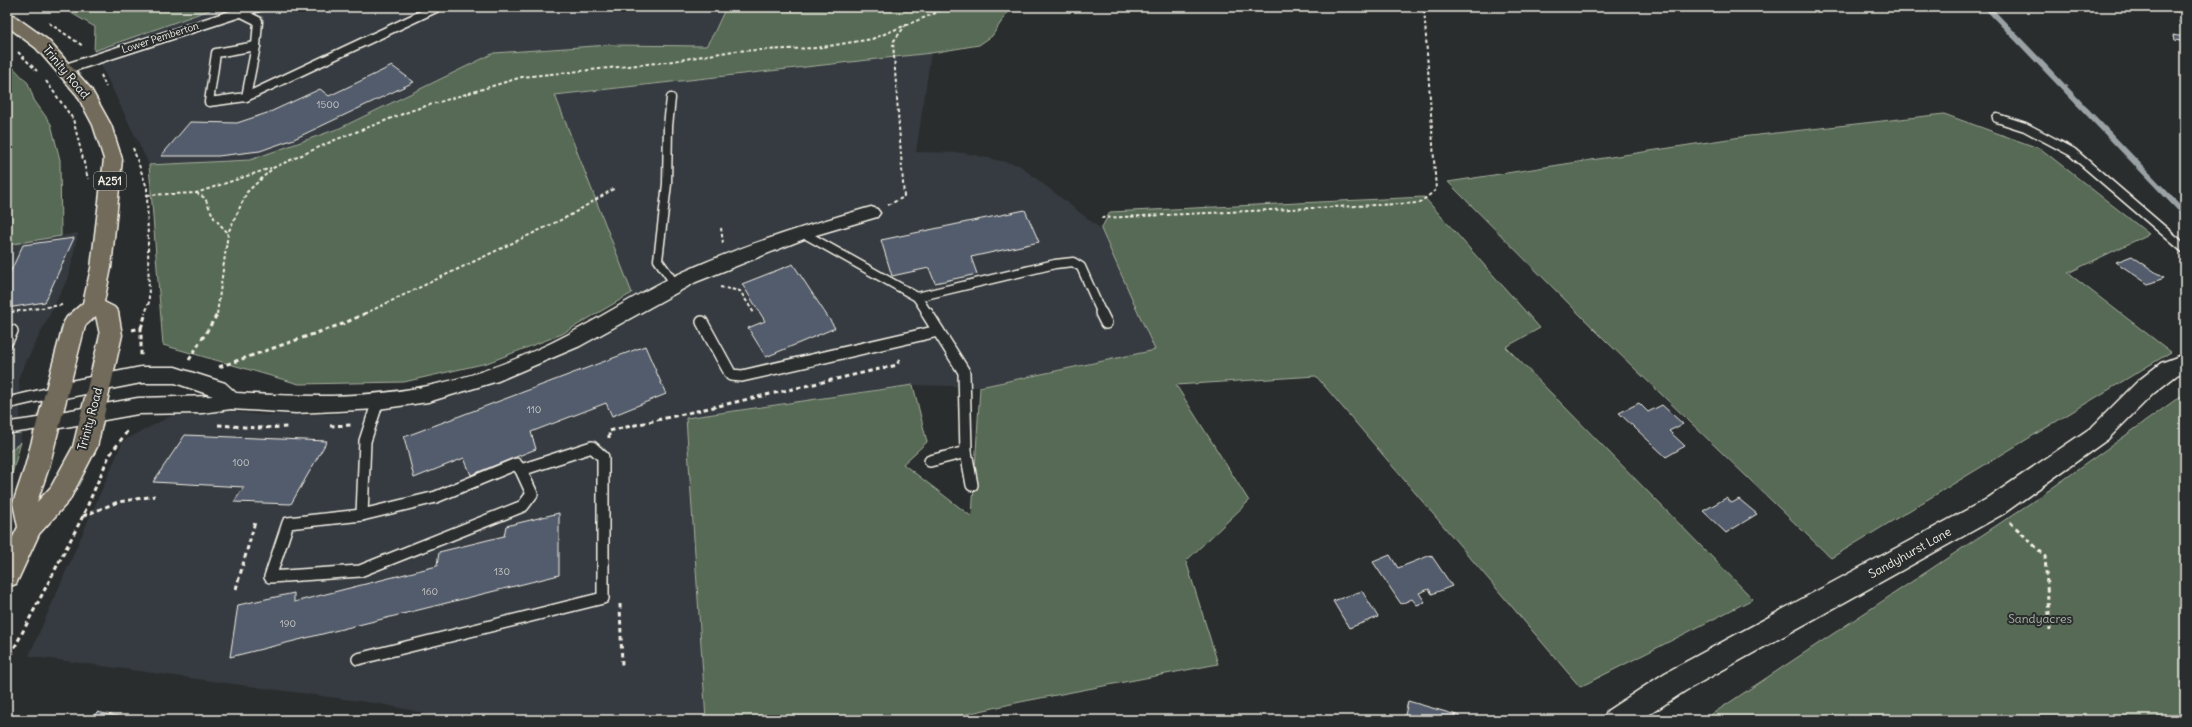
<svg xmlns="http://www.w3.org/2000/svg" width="2192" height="727" font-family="Delius,sans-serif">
	<rect width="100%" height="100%" fill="#2a2d2e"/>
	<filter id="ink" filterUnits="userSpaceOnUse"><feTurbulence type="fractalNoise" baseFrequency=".025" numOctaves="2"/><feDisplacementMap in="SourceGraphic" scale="8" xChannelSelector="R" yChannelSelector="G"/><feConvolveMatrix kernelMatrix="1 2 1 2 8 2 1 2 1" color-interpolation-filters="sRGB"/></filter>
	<g filter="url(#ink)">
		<g fill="#363b41">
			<polygon points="218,7 726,7 714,33 706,46 609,45 494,53 340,128 250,160 149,165 94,51"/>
			<polygon points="931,53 916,152 965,153 1019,165 1101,229 1155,350 980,387 913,385 686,418 706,720 457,720 381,704 29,656 123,441 188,407 264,415 340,414 409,405 469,391 528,370 582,346 631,293 550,96"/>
			<polygon points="78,233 69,276 19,376 21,442 7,487 7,245"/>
		</g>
		<g fill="#576a55" stroke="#a6ae9e">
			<polygon points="61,7 218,7 94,51 95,27"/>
			<polygon points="726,7 1011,7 992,36 979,45 931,53 555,95 632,293 562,334 487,363 404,382 299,384 163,345 149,165 250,160 340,128 494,53 609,45 706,46 714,33"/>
			<polygon points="7,61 28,83 34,100 51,124 60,160 61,236 7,245"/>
			<polygon points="1944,114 2041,149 2149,234 2068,273 2171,352 1831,558 1604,339 1448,182 1741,137"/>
			<polygon points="1424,197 1540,328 1506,347 1753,599 1580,687 1316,376 1176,385 1249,501 1186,561 1218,664 1020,702 940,720 706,720 686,418 913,385 927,442 903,464 972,517 980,387 1155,350 1101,229 1110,212"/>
			<polygon points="2185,393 2185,720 1703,720 2038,498"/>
			<polygon points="21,442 12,474 7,484 7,453"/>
		</g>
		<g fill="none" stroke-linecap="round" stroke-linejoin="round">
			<polyline stroke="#9aa2a6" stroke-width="6" points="1987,7 2185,214"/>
		</g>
		<g fill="#535c6c" stroke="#f4f1e8">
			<polygon points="2172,7 2185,7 2185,13 2173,11"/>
			<polygon points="2179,21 2185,22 2185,42 2175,40 2174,35 2184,37"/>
			<polygon points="392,66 414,82 294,139 260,151 218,156 161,156 190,122 237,123 270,112 320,89 329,96"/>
			<polygon points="1025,210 1039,242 971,257 977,274 935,283 929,268 892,276 881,240"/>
			<polygon points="74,238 45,302 7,308 7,279 23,245"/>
			<polygon points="2132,256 2164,278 2148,284 2116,262"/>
			<polygon points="793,264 835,328 766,357 748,328 765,321 742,284"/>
			<polygon points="645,346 666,394 612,416 606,403 531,432 536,449 471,475 464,458 414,478 404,437"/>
			<polygon points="1639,403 1648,412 1662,405 1683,424 1669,431 1685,446 1666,457 1619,413"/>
			<polygon points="185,435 327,441 291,504 234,502 244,487 153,482"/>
			<polygon points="1726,498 1732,503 1739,499 1757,514 1726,533 1703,511"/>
			<polygon points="559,513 559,575 230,657 238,605 294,593 294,602 437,566 439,552 504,536 506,526"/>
			<polygon points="1390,555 1398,568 1431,555 1452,586 1432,594 1429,589 1419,593 1425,602 1417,605 1412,599 1401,604 1373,562"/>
			<polygon points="1362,591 1378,617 1349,628 1333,601"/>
			<polygon points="1408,701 1460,716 1460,720 1404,720"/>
			<polygon points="97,712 121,717 119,720 91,720"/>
		</g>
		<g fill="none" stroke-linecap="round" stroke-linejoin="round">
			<defs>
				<g id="service-far1">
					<polyline points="240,12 258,21 256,46"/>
					<polygon points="256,46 246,97 209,102 216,53"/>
					<polyline points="246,97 438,7"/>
					<polyline points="671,98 668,126 667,184 658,260 675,284"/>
					<polyline points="1997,118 2025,127 2072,152 2185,249"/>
					<polyline points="803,233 917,297 928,314"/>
					<polyline points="917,297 1055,264 1073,262 1081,267 1102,314"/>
				</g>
				<g id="service">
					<polyline points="927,313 964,372 966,452 972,485"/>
					<polyline points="1101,313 1106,323"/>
					<polyline points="702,322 731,375 742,376 938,331"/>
					<polyline points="7,332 12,331 7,341"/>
					<polyline points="7,403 55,392"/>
					<polyline points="7,428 49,422"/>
					<polyline points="930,461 966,452"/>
					<polygon points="516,464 521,470 532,494 523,506 360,571 270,577 288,523 362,515 436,497"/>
					<polyline points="362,515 365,441 378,401"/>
					<polyline points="358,659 603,598 603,457 592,447 521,470"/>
				</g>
				<g id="minor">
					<polygon points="242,7 264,7 262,10 71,72 59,72 57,69 59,66"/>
					<path d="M871,207L877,209L880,213L877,217L809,237L696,282L580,346L498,381L428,402L378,409L296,413L231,409L202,413L138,414L49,430L42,428L39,422L42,416L49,414L138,398L213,396L175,383H141L55,400L48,397L45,392L48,387L55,384L141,367H175L225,383L236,393C299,397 366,399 428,386C474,377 525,357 567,335C606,315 643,290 683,272C743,245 807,225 871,207Z"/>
				</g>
				<polygon id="tertiary" points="2185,354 2185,371 2177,375 2154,393 2108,439 2003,514 1685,691 1641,720 1603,720 1607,711 1665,673 1985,500 2092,427 2138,381 2161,363"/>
				<path id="primary" d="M7,13L13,15L48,40L91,89L111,125L122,159L111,268L104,302L114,307L118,312L122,335L97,447L69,501L39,534L16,584L7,587V549L18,527L13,503L25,467L64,322L67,317L83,303L91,268L104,159L93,125L77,95L36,48L7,26ZM96,316L100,335L73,447L51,487L37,502L49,467L85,326Z"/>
			</defs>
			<use href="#service-far1" stroke="#f4f1e8" stroke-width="11"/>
			<use href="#service" stroke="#f4f1e8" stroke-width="14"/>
			<use href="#minor" stroke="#f4f1e8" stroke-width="3"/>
			<use href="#tertiary" stroke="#f4f1e8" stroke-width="3"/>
			<use href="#primary" stroke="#f4f1e8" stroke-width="3"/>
			<g stroke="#f4f1e8" stroke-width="2" stroke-dasharray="3.5 2.5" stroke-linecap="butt">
				<polyline points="49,23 83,46"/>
				<polyline points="18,52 37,71"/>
				<polyline points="101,75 106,87"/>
				<polyline points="46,81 73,119 88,179"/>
				<polyline points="133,148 147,188 149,302 145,314"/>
				<polyline points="196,193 205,198 214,218 228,233"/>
				<polyline points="147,195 196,193 271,168"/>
				<polyline points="888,205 904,197 893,42 905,26"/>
				<polyline points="1101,218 1419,203 1436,190 1424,7"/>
				<polyline points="721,228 723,243"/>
				<polyline points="720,287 740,291 754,313"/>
				<polyline points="11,312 62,305"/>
				<polyline points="217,314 228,233 247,192 273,168 335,140 413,110 522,77 667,62 733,51 816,48 872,39 938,12 944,7"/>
				<polyline points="364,314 569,216 615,188"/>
			</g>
			<g stroke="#f4f1e8" stroke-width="3" stroke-dasharray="4.5 3.5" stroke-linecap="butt">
				<polyline points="141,328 146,313"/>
				<polyline points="132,330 141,328 141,356"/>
				<polyline points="189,360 218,313"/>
				<polyline points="219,367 345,323 366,313"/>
				<polyline points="218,425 258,428 289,427"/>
				<polyline points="330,426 351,425"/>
				<polyline points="609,438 609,431 897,365 901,357"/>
				<polyline points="83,516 118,502 155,496"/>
				<polyline points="2010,522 2045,556 2050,630"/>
				<polyline points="236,589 255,522"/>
				<polyline points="620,604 622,666"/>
				<polyline points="7,662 83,516 109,456 129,429"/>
			</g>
			<use href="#service-far1" stroke="#2a2d2e" stroke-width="8"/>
			<use href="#service" stroke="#2a2d2e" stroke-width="11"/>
			<use href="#minor" fill="#2a2d2e" fill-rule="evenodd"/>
			<use href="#tertiary" fill="#2a2d2e" fill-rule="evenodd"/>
			<use href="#primary" fill="#726b5a" fill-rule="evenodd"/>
		</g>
	</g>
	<g text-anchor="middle" stroke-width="4" stroke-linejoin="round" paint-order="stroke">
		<g font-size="10" fill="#f4f1e8" stroke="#2a2d2e">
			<text transform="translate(160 37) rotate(-18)" y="4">Lower Pemberton</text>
		</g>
		<g font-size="10" fill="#ccccc9">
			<text x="328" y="108">1500</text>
			<text x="534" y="413">110</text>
			<text x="241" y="466">100</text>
			<text x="502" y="575">130</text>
			<text x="430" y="595">160</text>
			<text x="288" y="627">190</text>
		</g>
		<rect fill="#2a2d2e" stroke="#b7b6b0" stroke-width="1" x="94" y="172" width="32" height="18" rx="3"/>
		<g font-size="11" font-weight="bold" fill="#f4f1e8">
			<text x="110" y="185">A251</text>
		</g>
		<g font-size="12" fill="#f4f1e8" stroke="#2a2d2e">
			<text transform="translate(66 72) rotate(50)" y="4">Trinity Road</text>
			<text transform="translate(90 419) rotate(-75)" y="4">Trinity Road</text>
			<text transform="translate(1910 553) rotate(-29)" y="4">Sandyhurst Lane</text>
		</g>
		<g font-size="12" fill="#adb4a6" stroke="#2a2d2e">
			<text x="2040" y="623">Sandyacres</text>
		</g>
	</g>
	<rect width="2192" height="727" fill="none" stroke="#2a2d2e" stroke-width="24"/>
	<rect x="12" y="12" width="2168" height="703" fill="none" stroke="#f4f1e8" stroke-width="1.5" filter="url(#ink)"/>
</svg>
